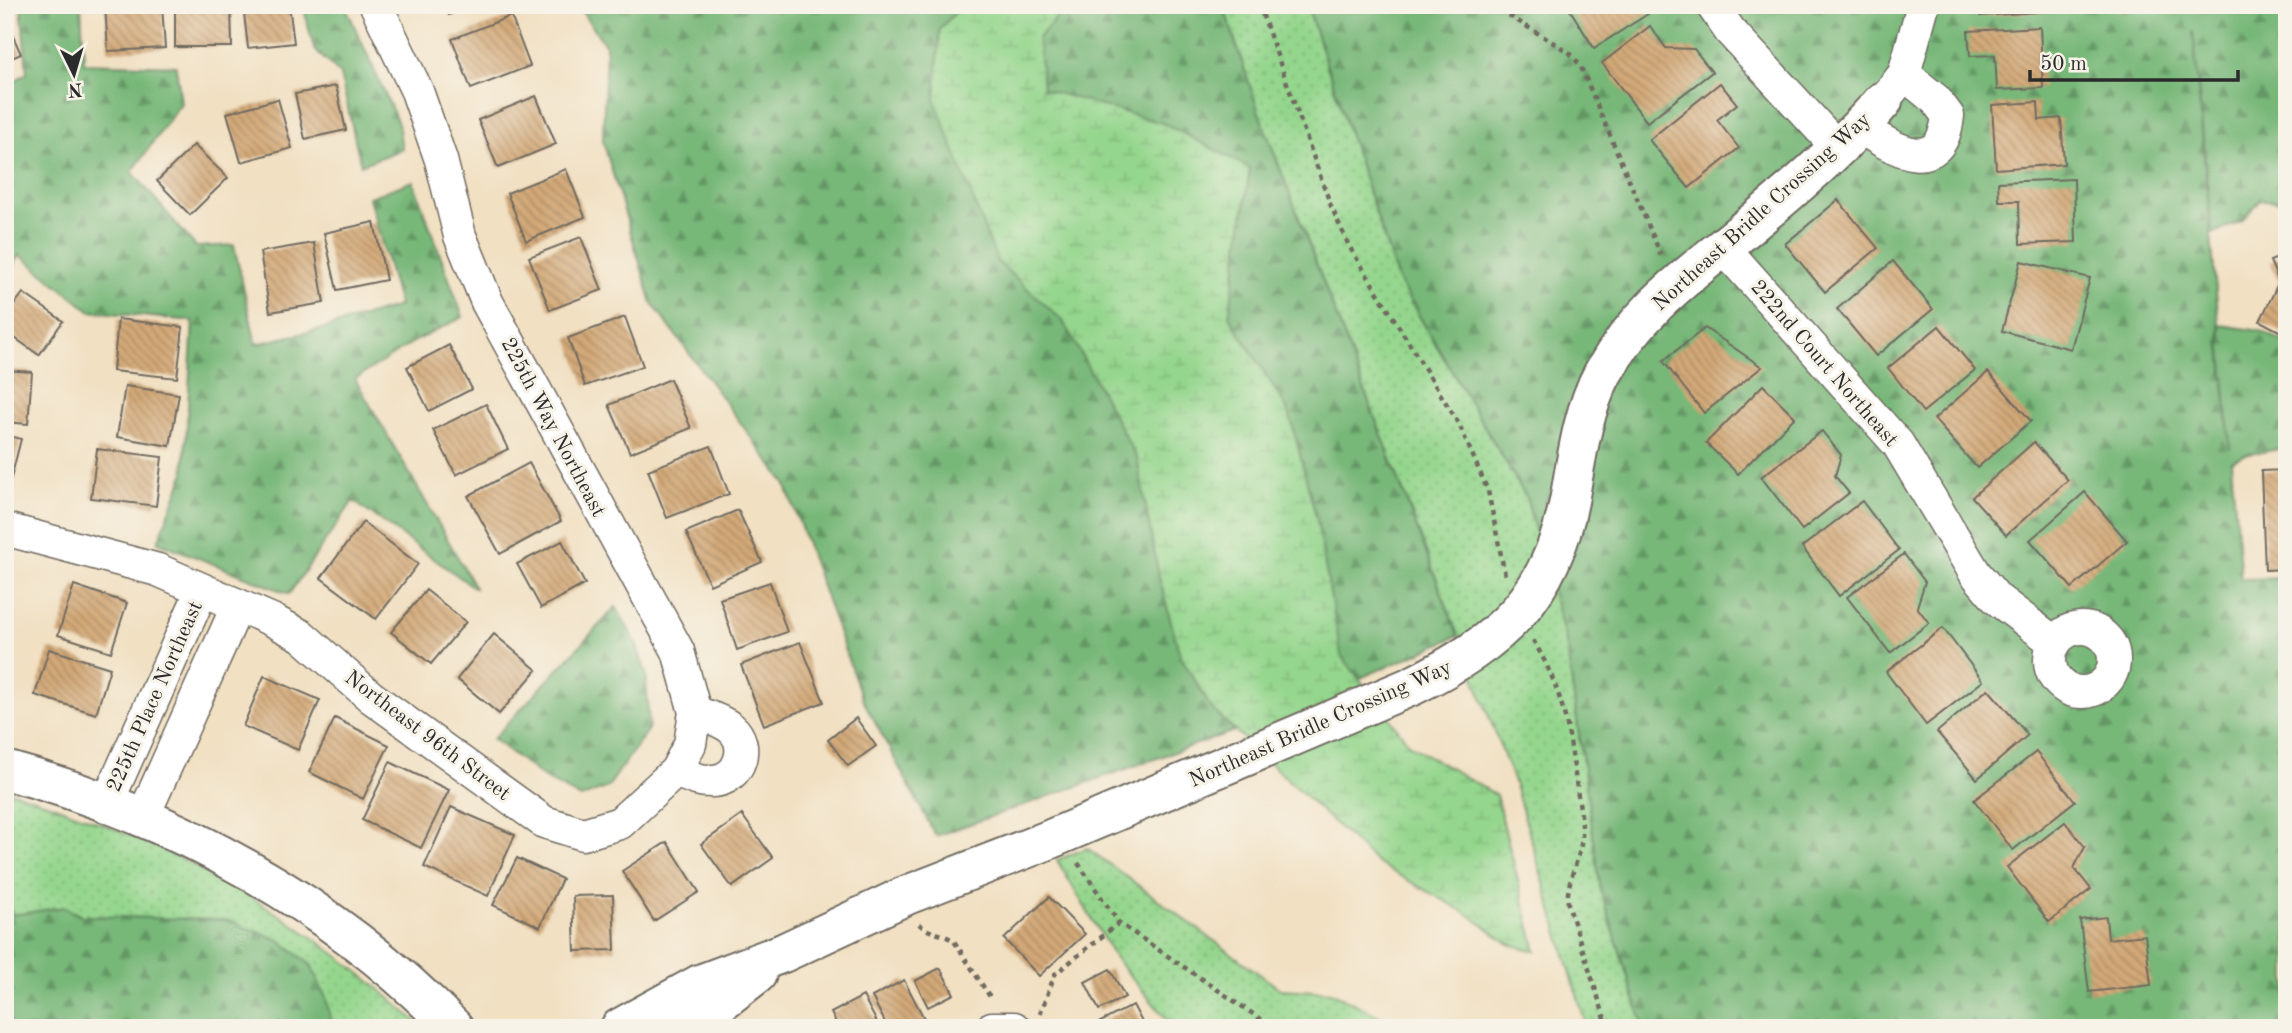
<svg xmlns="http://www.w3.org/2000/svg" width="2292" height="1033" font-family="'Old Standard TT',serif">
	<defs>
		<pattern id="grass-dots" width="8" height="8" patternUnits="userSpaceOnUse" patternTransform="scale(1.75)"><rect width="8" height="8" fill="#94d68d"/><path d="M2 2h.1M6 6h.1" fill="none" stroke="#80b87a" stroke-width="1.8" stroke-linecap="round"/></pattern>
		<pattern id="forest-firs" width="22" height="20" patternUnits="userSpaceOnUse" patternTransform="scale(1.75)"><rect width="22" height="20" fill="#77b778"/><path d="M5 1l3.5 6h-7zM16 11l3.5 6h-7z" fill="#629563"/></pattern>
		<pattern id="wetland-marsh" width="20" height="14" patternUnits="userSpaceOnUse" patternTransform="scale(1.75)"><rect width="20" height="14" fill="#94d68d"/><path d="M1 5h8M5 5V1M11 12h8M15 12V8" fill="none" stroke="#80b87a"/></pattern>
		<pattern id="building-back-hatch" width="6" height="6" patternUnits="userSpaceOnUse" patternTransform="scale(1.75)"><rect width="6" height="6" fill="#d3a978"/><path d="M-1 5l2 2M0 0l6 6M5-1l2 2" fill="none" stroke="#ab8a63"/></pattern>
	</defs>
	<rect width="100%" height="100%" fill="#f7f3e8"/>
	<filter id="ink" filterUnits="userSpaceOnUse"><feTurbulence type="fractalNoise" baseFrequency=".0143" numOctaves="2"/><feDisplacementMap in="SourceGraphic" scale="14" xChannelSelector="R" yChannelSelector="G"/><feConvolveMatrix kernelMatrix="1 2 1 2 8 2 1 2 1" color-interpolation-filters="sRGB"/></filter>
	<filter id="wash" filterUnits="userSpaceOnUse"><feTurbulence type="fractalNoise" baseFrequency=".00686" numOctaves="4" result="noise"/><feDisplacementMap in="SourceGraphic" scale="28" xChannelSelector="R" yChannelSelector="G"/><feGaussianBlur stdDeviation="1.57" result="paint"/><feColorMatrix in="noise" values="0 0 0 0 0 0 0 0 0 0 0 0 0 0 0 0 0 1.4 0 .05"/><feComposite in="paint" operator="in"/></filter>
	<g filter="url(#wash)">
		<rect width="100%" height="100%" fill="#f1e0c2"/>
		<g fill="url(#grass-dots)" stroke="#60805c" stroke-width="2">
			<polygon points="1223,5 1307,5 1398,280 1526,497 1566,641 1601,891 1644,1028 1587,1028 1514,782 1260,116"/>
			<path d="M5,790C29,796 53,805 76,814C205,860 323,934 423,1028H332L326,998L146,918L81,916L64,907L13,915L5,903Z"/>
			<polygon points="1087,848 1280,989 1331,992 1403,1028 1174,1028 1115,958 1057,860"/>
		</g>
		<g fill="url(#forest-firs)" stroke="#517152" stroke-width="2">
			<polygon points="21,5 81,5 84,63 176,66 181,103 132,172 196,247 234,245 256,344 322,329 399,306 369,197 413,181 463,317 415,341 355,379 476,589 353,501 289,594 158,542 184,474 193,321 90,311 20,255 5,278 5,210 9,206 5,200 5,87 27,73"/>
			<polygon points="303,5 345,5 398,123 402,149 361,165 340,74 314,49"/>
			<polygon points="577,5 962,5 940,29 997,261 1063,321 1137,458 1159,577 1180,655 1212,709 1234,731 936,836 862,698 785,483 652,303 603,141 606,46"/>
			<polygon points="1075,5 1223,5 1260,116 1458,636 1358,679 1341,656 1317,521 1289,412 1229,316 1250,168 1165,124 1043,89 1038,38 1062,11"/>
			<polygon points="1307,5 2287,5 2287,201 2261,200 2242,221 2212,234 2193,31 2230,449 2220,325 2261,331 2287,343 2287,448 2243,455 2231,461 2241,579 2287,578 2287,1028 1644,1028 1601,891 1566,641 1526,497 1398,280"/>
			<polygon points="616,607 636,643 646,673 649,728 608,787 581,798 547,780 493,739"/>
			<polygon points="5,903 13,915 64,907 81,916 227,920 279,940 311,965 326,998 332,1028 5,1028"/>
		</g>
		<polygon fill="url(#wetland-marsh)" stroke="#60805c" stroke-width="2" points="962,5 1075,5 1062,11 1038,38 1043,89 1165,124 1250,168 1229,316 1289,412 1317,521 1341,655 1410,745 1496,795 1536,951 1509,944 1468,914 1377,863 1212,709 1180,655 1159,577 1137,458 1063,321 997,261 935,100 940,29"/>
		<g id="blocks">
			<g fill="url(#building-back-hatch)">
				<polygon points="105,5 162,5 165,48 108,51"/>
				<polygon points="175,5 231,5 232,47 175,47"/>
				<polygon points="243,5 289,5 294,43 248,48"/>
				<polygon points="445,5 473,5 449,15"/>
				<polygon points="1567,5 1643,5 1648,14 1594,48"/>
				<polygon points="1979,5 2050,5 2051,11 1980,16"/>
				<polygon points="511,16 530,66 471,89 452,39"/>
				<polygon points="5,18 21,54 5,61"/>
				<polygon points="1650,26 1666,48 1694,49 1712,72 1647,122 1602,63"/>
				<polygon points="2040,27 2043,88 1997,90 1995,55 1970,56 1968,31"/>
				<polygon points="1720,83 1737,104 1717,120 1739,148 1689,188 1649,140"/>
				<polygon points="336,86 346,130 305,139 295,94"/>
				<polygon points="536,96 556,144 498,168 478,120"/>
				<polygon points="278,99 292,148 241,162 227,113"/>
				<polygon points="2038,102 2039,120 2061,118 2064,164 1996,169 1992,105"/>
				<polygon points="194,145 228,178 190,215 157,181"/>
				<polygon points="566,169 585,217 526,241 507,193"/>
				<polygon points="2074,179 2076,242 2020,244 2019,201 1999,201 1998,182"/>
				<polygon points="1838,200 1878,248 1825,292 1785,244"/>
				<polygon points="374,222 386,280 337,290 324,233"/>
				<polygon points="581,237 602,290 550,310 529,257"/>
				<polygon points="314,243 324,303 270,312 260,252"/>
				<polygon points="2287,254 2287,335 2260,321 2279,282 2270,261"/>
				<polygon points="1893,261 1933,309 1876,356 1837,309"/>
				<polygon points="2021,261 2090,278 2071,349 2002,331"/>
				<polygon points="23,293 63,321 39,355 5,331 5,317"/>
				<polygon points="625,317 643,366 585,386 568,338"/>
				<polygon points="118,319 183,327 177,378 113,371"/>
				<polygon points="1939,326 1975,370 1923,412 1888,368"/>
				<polygon points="1705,328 1762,367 1704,413 1663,361"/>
				<polygon points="449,345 472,389 429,411 407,367"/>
				<polygon points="5,370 32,372 28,424 5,422"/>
				<polygon points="1988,372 2031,421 1977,468 1934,419"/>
				<polygon points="670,379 691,428 630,453 609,405"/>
				<polygon points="1763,385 1795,417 1738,474 1706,443"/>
				<polygon points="125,386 179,394 170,446 117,437"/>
				<polygon points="486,404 508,449 456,475 433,430"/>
				<polygon points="1822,431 1841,455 1835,476 1849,493 1802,530 1761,477"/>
				<polygon points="5,435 21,439 9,486 5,485"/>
				<polygon points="2034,442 2068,480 2006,535 1972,497"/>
				<polygon points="711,446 729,494 667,518 648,470"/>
				<polygon points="97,449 162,457 156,506 91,498"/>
				<polygon points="529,463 561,521 500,554 468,496"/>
				<polygon points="2287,470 2287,569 2265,570 2261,471"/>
				<polygon points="2085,492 2127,541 2072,588 2030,540"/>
				<polygon points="1862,501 1899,550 1839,596 1802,547"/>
				<polygon points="738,510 762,562 710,585 686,532"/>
				<polygon points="363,522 418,564 376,619 321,578"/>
				<polygon points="562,541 585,584 541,608 517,564"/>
				<polygon points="1904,554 1925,582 1917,607 1929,623 1890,653 1847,597"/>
				<polygon points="770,582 787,632 737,650 720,599"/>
				<polygon points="74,585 127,603 111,652 58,635"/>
				<polygon points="426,590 466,622 431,664 391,632"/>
				<polygon points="1943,628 1983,681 1926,725 1886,672"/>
				<polygon points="494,634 537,670 499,714 457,679"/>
				<polygon points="800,642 824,702 764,725 741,665"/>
				<polygon points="49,649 110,668 96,714 35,695"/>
				<polygon points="264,676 320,700 298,750 243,726"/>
				<polygon points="1988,689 2028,735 1977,779 1937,732"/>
				<polygon points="335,718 389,745 363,799 309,772"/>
				<polygon points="856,718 876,746 848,766 828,740"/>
				<polygon points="2036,752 2075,801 2013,850 1974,800"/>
				<polygon points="390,762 449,790 421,848 362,820"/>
				<polygon points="451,807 515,835 488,896 424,867"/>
				<polygon points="742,815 773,858 732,887 701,844"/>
				<polygon points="2065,822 2085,847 2074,868 2091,889 2049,922 2007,867"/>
				<polygon points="667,842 699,892 654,921 622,871"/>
				<polygon points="517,858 562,879 540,927 493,905"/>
				<polygon points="613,895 615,950 575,951 573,896"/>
				<polygon points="1049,897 1085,934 1039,976 1004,939"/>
				<polygon points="2106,917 2108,939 2145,935 2151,985 2089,992 2080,920"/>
				<polygon points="940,968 954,994 928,1007 915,981"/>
				<polygon points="1110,969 1125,997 1099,1010 1085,982"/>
				<polygon points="904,980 926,1022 914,1028 888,1028 872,997"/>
				<polygon points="863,996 880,1028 839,1028 831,1013"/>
				<polygon points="1133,1005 1145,1028 1089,1028"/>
			</g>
		</g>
	</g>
	<g filter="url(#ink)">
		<use href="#blocks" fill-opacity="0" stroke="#706a60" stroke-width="2"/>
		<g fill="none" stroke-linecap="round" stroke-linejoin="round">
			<defs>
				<g id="minor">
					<polyline points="1712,5 1730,31 1837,147"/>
					<polyline points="1891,91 1904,74 1923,5"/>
					<path d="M1860,127C1893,149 1941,179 1948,116L1936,100L1904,74"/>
					<polyline points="1723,247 1898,444 1975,573 1997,599 2055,643"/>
					<polyline points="5,529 158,570 272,620 302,636 371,697 544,822 583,834 620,823 676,771 690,744 695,712 678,651 487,302 460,236 441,160 417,91 376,5"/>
					<circle cx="2082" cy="660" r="32"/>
					<path d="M676,771C688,776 699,782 713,781C740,780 751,745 731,728C721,720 706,716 695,712"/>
					<polyline points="107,803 202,590"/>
					<polyline points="143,817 238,605"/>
					<polyline points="992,1028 1014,1028"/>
				</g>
				<g id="tertiary">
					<path d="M5,770C172,815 333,903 454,1028"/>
					<path d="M620,1028L700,984L783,953L907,895L1046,841L1412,686C1501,642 1552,597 1570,496C1577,455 1583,410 1603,373C1634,318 1674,286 1722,248C1776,204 1837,154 1883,101"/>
					<polyline points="687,1028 757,974"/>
				</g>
			</defs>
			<use href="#minor" stroke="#706a60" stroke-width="35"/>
			<use href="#tertiary" stroke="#706a60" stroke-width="42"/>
			<g stroke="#706a60" stroke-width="4.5" stroke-dasharray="5 5" stroke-linecap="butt">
				<polyline points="1259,5 1331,206 1349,246 1459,424 1488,491 1505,575"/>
				<polyline points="1492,5 1570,53 1580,65 1661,255"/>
				<path d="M1533,640C1564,692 1569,730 1577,789C1579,804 1583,821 1582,837C1580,861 1566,879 1568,904L1608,1028"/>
				<polyline points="1078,863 1119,923 1268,1024 1280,1028"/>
				<path d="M919,924C929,934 943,933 954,941L992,1000"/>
				<polyline points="1040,1014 1055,974 1119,923"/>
				<polyline points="1307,1028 1343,1022 1363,1028"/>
			</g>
			<use href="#minor" stroke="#fff" stroke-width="32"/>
			<use href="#tertiary" stroke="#fff" stroke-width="38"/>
		</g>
	</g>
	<g text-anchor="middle" stroke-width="6" stroke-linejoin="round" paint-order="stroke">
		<g font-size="21" fill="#2b2b2b" stroke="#f7f3e8">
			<text transform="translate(1761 211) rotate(-42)" y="7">Northeast Bridle Crossing Way</text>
			<text transform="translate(1825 363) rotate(49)" y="7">222nd Court Northeast</text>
			<text transform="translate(554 427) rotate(62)" y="7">225th Way Northeast</text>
			<text transform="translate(154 696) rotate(-66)" y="7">225th Place Northeast</text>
			<text transform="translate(1320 723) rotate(-24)" y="7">Northeast Bridle Crossing Way</text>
			<text transform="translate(428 735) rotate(37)" y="7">Northeast 96th Street</text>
		</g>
	</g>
	<rect width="2292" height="1033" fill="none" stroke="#f7f3e8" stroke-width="28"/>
	<g transform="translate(74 74) rotate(175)" stroke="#f7f3e8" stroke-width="5" paint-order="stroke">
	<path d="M0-5L12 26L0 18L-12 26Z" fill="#2b2b2b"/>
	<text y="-10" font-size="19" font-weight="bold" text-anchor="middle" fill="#2b2b2b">N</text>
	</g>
	<path d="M2030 70v10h208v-10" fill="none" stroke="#2b2b2b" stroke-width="3.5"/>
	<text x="2040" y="70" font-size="21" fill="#2b2b2b" stroke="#f7f3e8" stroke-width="5" paint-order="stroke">50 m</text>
</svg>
